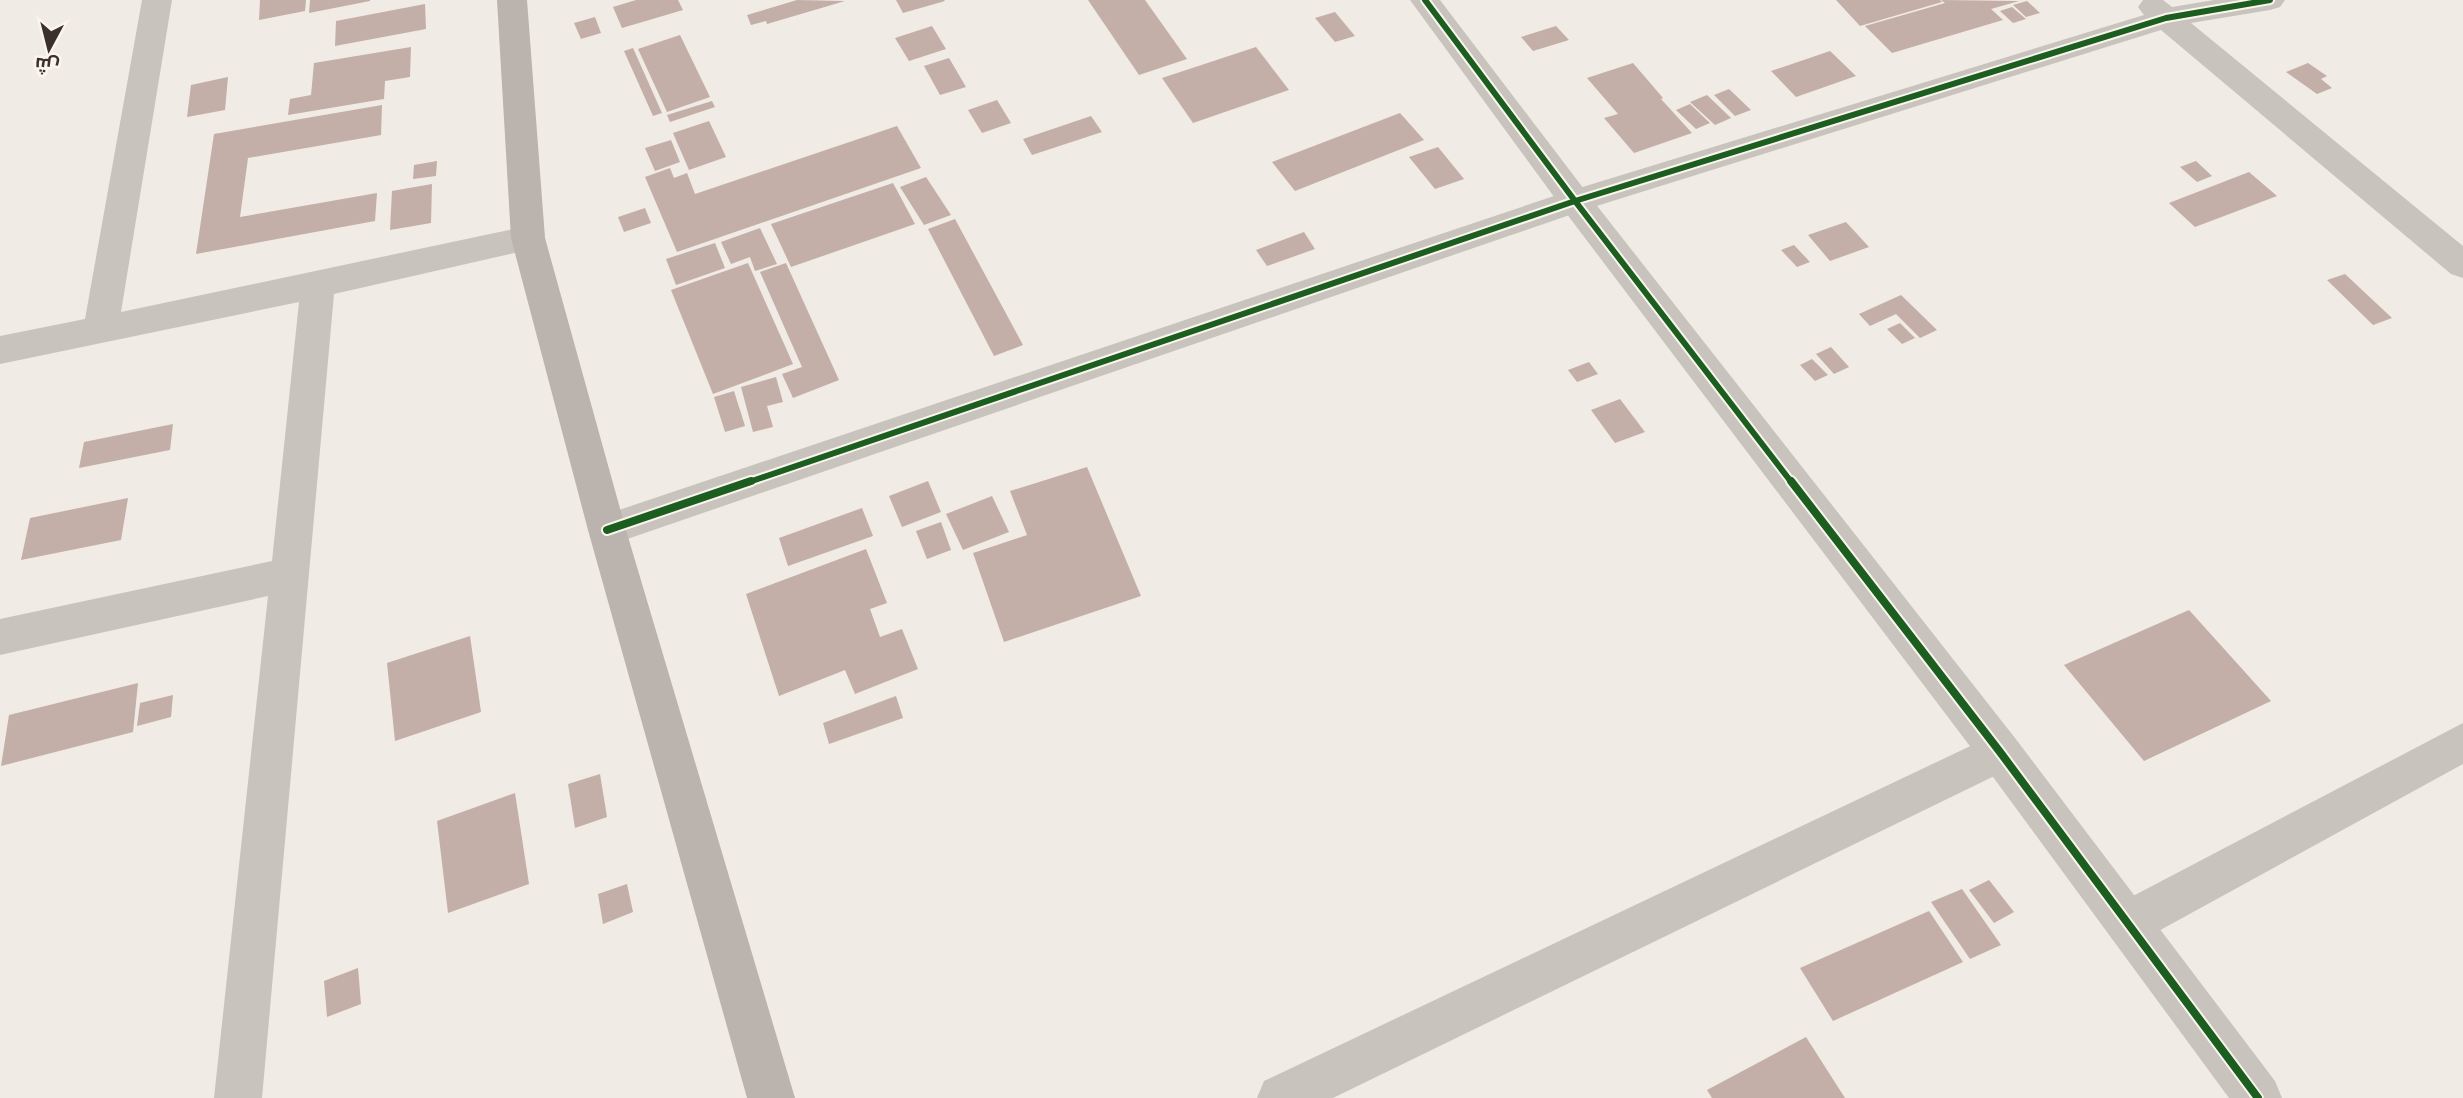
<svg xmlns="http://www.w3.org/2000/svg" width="2463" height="1098" font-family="'Alegreya Sans',Cairo,sans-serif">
	<rect width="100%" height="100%" fill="#f0ebe5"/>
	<g fill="#c3afa7">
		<polygon points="260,0 306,0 305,11 259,20"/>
		<polygon points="310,0 370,0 370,1 309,13"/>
		<polygon points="636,0 678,0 683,10 622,28 613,7"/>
		<polygon points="797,0 845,1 767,24 766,21 751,25 747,15"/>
		<polygon points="896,0 944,0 945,1 903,13"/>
		<polygon points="1088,0 1145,0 1187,59 1139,75"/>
		<polygon points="1836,0 1940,0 1942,2 1860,26"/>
		<polygon points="1941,0 2019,1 1991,9 2003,20 1892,53 1865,26 1945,3"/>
		<polygon points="2027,1 2040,13 2026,17 2013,5"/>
		<polygon points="425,4 426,29 335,46 336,21"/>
		<polygon points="2012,7 2026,19 2013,23 2000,11"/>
		<polygon points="1335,12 1355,36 1335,42 1315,18"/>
		<polygon points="595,17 601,33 581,39 574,23"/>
		<polygon points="932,26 946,49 909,61 895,38"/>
		<polygon points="1556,26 1569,40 1533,51 1521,37"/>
		<polygon points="680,35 710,97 667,112 638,49"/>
		<polygon points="411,47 410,77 385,81 384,99 288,115 290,99 311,95 314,63"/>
		<polygon points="1256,47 1289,90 1193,123 1162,78"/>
		<polygon points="633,48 662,113 653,116 624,51"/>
		<polygon points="1830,51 1856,76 1796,97 1771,71"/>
		<polygon points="949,58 966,87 940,95 924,66"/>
		<polygon points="1633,63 1663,98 1661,99 1692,133 1634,153 1604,118 1618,114 1587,78"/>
		<polygon points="2308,63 2327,76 2321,79 2332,88 2317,94 2286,72"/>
		<polygon points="228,77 225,110 187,117 191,85"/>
		<polygon points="1729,89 1751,110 1735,116 1714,95"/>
		<polygon points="1707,95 1731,118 1715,125 1690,102"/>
		<polygon points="997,100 1011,123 982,133 968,110"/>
		<polygon points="712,101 715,107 670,122 667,115"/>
		<polygon points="1690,104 1710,123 1696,129 1676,110"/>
		<polygon points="382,105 381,135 248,158 240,217 377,193 375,221 196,254 214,134"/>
		<polygon points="1400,113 1424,140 1295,191 1272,162"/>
		<polygon points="1091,116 1102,132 1032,155 1023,139"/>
		<polygon points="709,121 726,157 689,170 673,133"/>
		<polygon points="897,126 921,168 677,252 645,177 670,168 674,178 687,173 695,194"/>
		<polygon points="671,140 680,162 655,171 645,148"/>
		<polygon points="1438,147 1464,179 1435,189 1409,157"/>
		<polygon points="437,161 436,176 413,179 414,165"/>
		<polygon points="2196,161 2212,176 2197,182 2180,167"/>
		<polygon points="2249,172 2277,196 2195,227 2169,203"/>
		<polygon points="926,177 951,215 924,225 900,187"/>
		<polygon points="893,183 915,224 791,267 771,224"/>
		<polygon points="432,184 431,223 390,230 392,191"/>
		<polygon points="645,208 651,223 624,232 618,217"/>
		<polygon points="955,219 1023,345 994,356 928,229"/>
		<polygon points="1846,222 1869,247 1830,261 1808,235"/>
		<polygon points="760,228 777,264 755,271 750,257 731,264 721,242"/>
		<polygon points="1304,232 1315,249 1267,266 1256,250"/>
		<polygon points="715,243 725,268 676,285 666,259"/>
		<polygon points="1794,245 1810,262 1797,267 1781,250"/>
		<polygon points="748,263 793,364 713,394 671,290"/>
		<polygon points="786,263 839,380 793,398 782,374 802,367 760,272"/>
		<polygon points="2345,274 2392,318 2373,325 2327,280"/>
		<polygon points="1901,295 1937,330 1920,338 1896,314 1870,326 1859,314"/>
		<polygon points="1900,323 1915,338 1902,344 1887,329"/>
		<polygon points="1831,347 1849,367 1834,374 1816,354"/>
		<polygon points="1812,359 1828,375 1815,381 1800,365"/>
		<polygon points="1589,362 1598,374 1577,382 1568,370"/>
		<polygon points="776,377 783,402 767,406 773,427 753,432 741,387"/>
		<polygon points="734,391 745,426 725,432 714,397"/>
		<polygon points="1620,399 1645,432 1615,443 1591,410"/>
		<polygon points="173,424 170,450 79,468 84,442"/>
		<polygon points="1087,467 1141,596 1004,642 973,553 1027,535 1010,491"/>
		<polygon points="928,481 941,512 902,527 889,496"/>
		<polygon points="992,496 1009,532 963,550 946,514"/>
		<polygon points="128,498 121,540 21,560 30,518"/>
		<polygon points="862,508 873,536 788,566 779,538"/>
		<polygon points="941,522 951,550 927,559 916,531"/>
		<polygon points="866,549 887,603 870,609 880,637 902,629 918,669 855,694 845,670 779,696 746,594"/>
		<polygon points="2189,610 2271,701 2144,761 2064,665"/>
		<polygon points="470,636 481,712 395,741 387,663"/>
		<polygon points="138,683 133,732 1,766 9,715"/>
		<polygon points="173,695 171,717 137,726 140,703"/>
		<polygon points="896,696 903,718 829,744 823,723"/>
		<polygon points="600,774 607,817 575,828 568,784"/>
		<polygon points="515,793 529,884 448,913 437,821"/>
		<polygon points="1989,880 2014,912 1994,923 1969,890"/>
		<polygon points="627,884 633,912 603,924 598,894"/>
		<polygon points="1962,889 2001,945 1970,959 1931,902"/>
		<polygon points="1929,911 1963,962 1833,1021 1800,968"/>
		<polygon points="358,968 361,1004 327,1017 324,981"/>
		<polygon points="1806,1037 1845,1098 1712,1098 1707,1090"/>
	</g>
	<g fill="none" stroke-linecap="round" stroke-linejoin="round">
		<g fill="#c9c3be" fill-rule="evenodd">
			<polygon points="142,0 172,0 121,312 528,226 540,229 545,238 540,247 528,250 334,294 262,1098 214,1098 268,596 0,655 0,619 272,561 299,302 0,364 0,336 85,319"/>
			<polygon points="2143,0 2163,0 2172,7 2214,0 2285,0 2280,7 2270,10 2191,23 2463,246 2463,278 2451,274 2161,30 1587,209 607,546 594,541 588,530 594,519 607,514 1563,193 2144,15 2138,7"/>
			<polygon points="2463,723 2463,764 2144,939 2128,945 2112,939 2106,923 2112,907"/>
			<polygon points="2000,732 2015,738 2021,752 2015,766 1333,1098 1257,1098 1264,1081"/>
		</g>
		<polygon fill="#c9c3be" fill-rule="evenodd" points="1410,0 1440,0 1587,193 2015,738 2275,1081 2282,1098 2229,1098 1985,766 1563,209"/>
		<polygon fill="#bab3ae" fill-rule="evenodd" points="497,0 527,0 545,238 626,530 795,1098 747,1098 588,530 511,238"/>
		<defs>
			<g id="cycleway-far1">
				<polyline points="1425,0 1575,201 1792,483"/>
				<polyline points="746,483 1575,201 2166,18 2270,0"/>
			</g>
			<g id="cycleway">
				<polyline points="1791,481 2000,752 2258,1098"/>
				<polyline points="607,530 751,481"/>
			</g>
		</defs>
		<use href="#cycleway-far1" stroke="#fbf5ee" stroke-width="10"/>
		<use href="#cycleway" stroke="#fbf5ee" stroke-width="12"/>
		<use href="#cycleway-far1" stroke="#1b5e20" stroke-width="6"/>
		<use href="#cycleway" stroke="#1b5e20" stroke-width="8"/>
	</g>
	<g transform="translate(49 49) rotate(187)" stroke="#fbf5ee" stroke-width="5" paint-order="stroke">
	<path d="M0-5L12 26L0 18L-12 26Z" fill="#3b302b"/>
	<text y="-10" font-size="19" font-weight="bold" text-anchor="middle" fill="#3b302b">ش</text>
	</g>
</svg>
